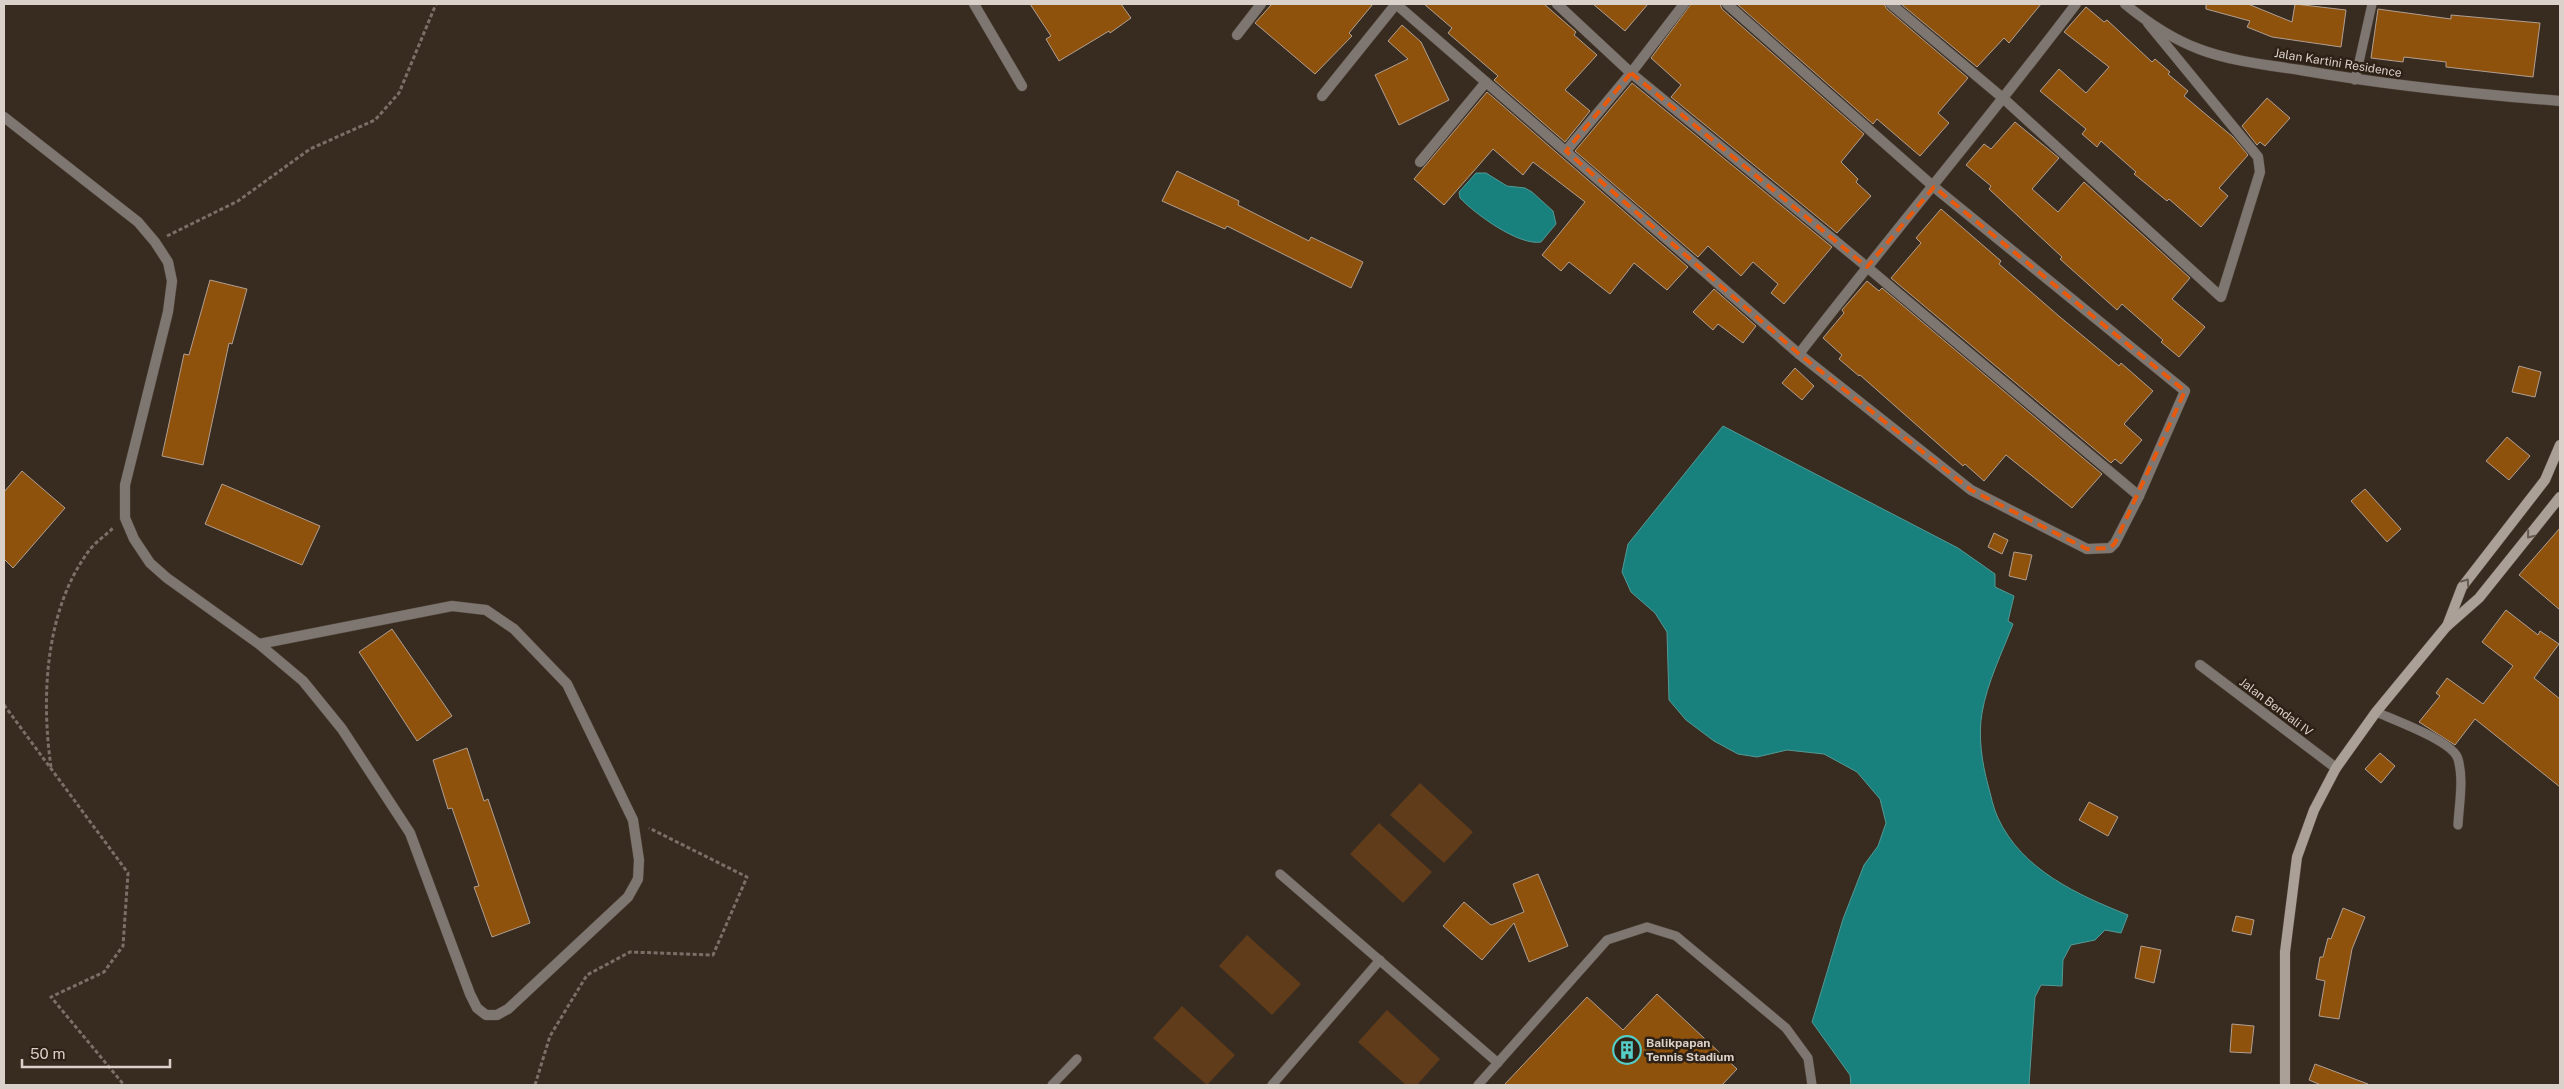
<svg xmlns="http://www.w3.org/2000/svg" width="2564" height="1089" font-family="'Public Sans',sans-serif">
	<rect width="100%" height="100%" fill="#382b20"/>
	<g fill="#603c1b">
		<polygon points="1420,783 1473,832 1444,863 1390,815"/>
		<polygon points="1379,823 1432,872 1403,903 1350,854"/>
		<polygon points="1247,935 1301,984 1272,1015 1219,966"/>
		<polygon points="1182,1006 1235,1055 1207,1085 1153,1038"/>
		<polygon points="1387,1010 1440,1059 1417,1085 1406,1085 1358,1042"/>
	</g>
	<g fill="#19817d" stroke="#539994">
		<path d="M1476,173H1486L1507,186L1525,188L1532,192L1553,211L1556,224L1541,242C1519,246 1475,214 1460,198L1459,192Z"/>
		<path d="M1723,426L1958,548L1995,574V587L2014,596L2008,621L2013,624C2002,653 1987,683 1982,713C1978,736 1982,763 1988,785C1991,795 1993,808 1998,818C2022,870 2078,895 2128,915L2121,933L2105,930L2095,940L2071,945L2063,960L2062,986L2041,985L2035,997L2029,1085H1851L1850,1075L1812,1022L1843,919L1864,865L1878,846L1886,823L1880,799L1857,772L1824,754L1787,750L1757,757L1738,754L1714,741L1686,720L1669,700L1667,632L1655,613L1631,592L1622,572L1628,544Z"/>
	</g>
	<g fill="#8f520d" stroke="#b09f91">
		<polygon points="1030,4 1121,4 1131,18 1110,33 1109,31 1059,61 1046,39 1051,36"/>
		<polygon points="1272,4 1373,4 1349,33 1352,36 1315,74 1255,23"/>
		<polygon points="1424,4 1544,4 1576,32 1574,35 1597,55 1565,90 1590,111 1565,142 1494,80 1498,76 1448,33 1452,28"/>
		<polygon points="1593,4 1648,4 1625,31"/>
		<polygon points="1691,4 1720,4 1722,9 1864,134 1841,162 1858,179 1856,182 1871,196 1837,233 1671,97 1681,85 1651,58"/>
		<polygon points="1737,4 1884,4 1887,9 1968,78 1938,113 1949,123 1920,156 1877,119 1873,124"/>
		<polygon points="1901,4 2041,4 2009,43 2004,38 1977,67"/>
		<polygon points="2206,4 2248,4 2292,22 2295,4 2346,10 2341,47 2272,37 2247,27 2250,21 2206,9"/>
		<polygon points="2086,7 2104,22 2107,20 2152,62 2155,59 2170,72 2168,74 2188,91 2184,96 2233,137 2248,155 2219,188 2228,196 2201,227 2169,199 2167,201 2150,187 2134,174 2136,172 2101,141 2097,147 2082,134 2086,129 2040,91 2059,69 2086,93 2109,67 2064,32"/>
		<polygon points="2378,9 2451,19 2451,15 2540,23 2533,77 2446,67 2446,62 2404,57 2403,62 2371,58"/>
		<polygon points="1402,25 1421,42 1449,100 1399,125 1375,75 1408,59 1388,41"/>
		<polygon points="1632,83 1832,247 1784,304 1771,293 1778,284 1753,262 1741,276 1708,246 1698,257 1575,151"/>
		<polygon points="1487,92 1688,267 1667,290 1634,263 1610,294 1569,262 1561,271 1542,255 1585,202 1533,162 1523,175 1493,149 1444,205 1414,179"/>
		<polygon points="2267,98 2290,118 2265,146 2260,142 2257,145 2242,126"/>
		<polygon points="2015,122 2059,158 2032,189 2058,212 2084,182 2190,278 2172,299 2205,327 2179,357 2161,342 2163,340 2122,304 2117,310 2060,259 2062,257 1989,189 1991,186 1966,165 1984,144 1991,149"/>
		<polygon points="1177,171 1239,201 1238,205 1309,241 1311,237 1363,262 1351,288 1227,226 1225,229 1162,201"/>
		<polygon points="1941,209 2001,261 1999,264 2060,317 2119,366 2121,363 2153,391 2124,424 2142,440 2121,464 2115,459 2111,463 1891,278 1921,243 1916,238"/>
		<polygon points="210,280 247,289 232,344 229,343 203,465 162,456 184,354 189,355"/>
		<polygon points="1867,281 1879,291 1882,288 2102,474 2072,508 2006,455 1984,481 1965,464 1963,466 1860,375 1859,376 1839,359 1842,355 1823,338 1844,313 1842,310"/>
		<polygon points="1714,289 1756,326 1743,343 1718,324 1713,330 1693,312"/>
		<polygon points="2519,366 2541,372 2535,397 2512,392"/>
		<polygon points="1795,368 1814,386 1802,400 1782,383"/>
		<polygon points="2507,437 2530,456 2509,480 2486,461"/>
		<polygon points="22,471 65,508 13,568 4,559 4,492"/>
		<polygon points="222,484 320,526 302,565 205,524"/>
		<polygon points="2365,489 2401,529 2387,542 2351,501"/>
		<polygon points="2560,528 2560,610 2519,575"/>
		<polygon points="1994,533 2008,540 2002,554 1988,547"/>
		<polygon points="2014,552 2032,555 2026,580 2009,576"/>
		<polygon points="2506,610 2538,635 2540,631 2559,644 2534,678 2560,699 2560,787 2475,719 2455,745 2419,722 2440,696 2436,693 2447,678 2483,704 2513,666 2482,642"/>
		<polygon points="392,629 452,716 417,741 359,652"/>
		<polygon points="467,748 484,801 488,799 530,923 492,937 474,887 479,886 452,808 448,809 433,760"/>
		<polygon points="2380,753 2395,766 2381,783 2365,769"/>
		<polygon points="2089,802 2118,817 2108,836 2079,820"/>
		<polygon points="1538,874 1568,946 1529,962 1514,923 1482,960 1443,926 1464,902 1491,925 1524,912 1513,884"/>
		<polygon points="2343,908 2365,917 2352,949 2339,1019 2319,1016 2325,981 2316,979 2320,957 2323,957 2328,938 2331,939"/>
		<polygon points="2236,916 2254,920 2251,935 2232,931"/>
		<polygon points="2141,946 2161,950 2154,983 2135,978"/>
		<polygon points="1657,994 1737,1069 1722,1085 1504,1085 1587,997 1623,1030"/>
		<polygon points="2232,1024 2254,1026 2251,1053 2230,1052"/>
		<polygon points="2315,1064 2368,1084 2368,1085 2321,1085 2309,1080"/>
	</g>
	<g fill="none" stroke-linecap="round" stroke-linejoin="round">
		<defs>
			<g id="lane">
				<polyline points="2355,80 2372,4"/>
				<path d="M2376,712C2394,720 2453,741 2458,759C2464,780 2459,804 2458,825"/>
				<polyline points="1280,874 1498,1063"/>
				<polyline points="1052,1085 1077,1059"/>
				<polyline points="1272,1085 1380,960"/>
				<polyline points="1478,1085 1607,940 1647,927 1676,936 1786,1028 1808,1058 1812,1085"/>
			</g>
			<g id="street">
				<polyline points="974,4 1022,86"/>
				<polyline points="1557,4 1631,73 1867,267 2139,496"/>
				<polyline points="1891,4 2004,99 2221,297 2260,172 2258,157 2148,23"/>
				<path d="M2125,4C2147,22 2172,39 2199,49C2230,61 2267,65 2300,70C2386,85 2473,94 2560,101"/>
				<polyline points="1237,35 1261,4"/>
				<polyline points="1322,96 1396,4 1799,354 1971,490 2087,549 2110,548 2115,543 2139,496 2185,391 1934,187 1727,4"/>
				<polyline points="4,117 138,222 155,242 168,262 172,281 168,312 125,485 125,518 134,539 150,563 167,578 259,644 303,681 342,729 410,833 470,994 477,1008 486,1015 497,1015 508,1009 628,897 638,879 639,860 633,820 567,684 514,629 486,610 452,606 259,644"/>
				<polyline points="1566,151 1631,73 1684,4"/>
				<polyline points="1420,162 1486,82"/>
				<path d="M1799,354C1890,236 1986,123 2076,4"/>
				<polyline points="2200,665 2336,768"/>
			</g>
			<g id="secondary">
				<polyline points="2447,626 2462,587 2545,480 2560,445"/>
				<polyline points="2285,1085 2285,952 2297,857 2314,810 2336,768 2376,712 2446,627 2479,598 2560,497"/>
			</g>
		</defs>
		<use href="#lane" stroke="#52463b" stroke-width="10"/>
		<use href="#street" stroke="#52463b" stroke-width="11"/>
		<use href="#secondary" stroke="#52463b" stroke-width="11"/>
		<g stroke="#7b7067" stroke-width="3" stroke-dasharray="4 2.5" stroke-linecap="butt">
			<polyline points="167,236 238,201 310,149 375,120 399,93 436,4"/>
			<polyline points="4,705 128,873 123,946 104,972 51,997 124,1085"/>
			<path d="M51,767C41,698 45,611 88,552C94,543 105,536 113,528"/>
			<polyline points="535,1085 550,1036 587,975 630,952 713,955 747,877 649,828"/>
		</g>
		<use href="#lane" stroke="#7e7771" stroke-width="9"/>
		<use href="#street" stroke="#7e7771" stroke-width="10"/>
		<use href="#secondary" stroke="#aba097" stroke-width="10"/>
	</g>
	<defs><path id="oneway-chevron" d="M-2-3.5L2.5 0L-2 3.5" fill="none" stroke-width="1.6" stroke-linecap="round" stroke-linejoin="round" transform="scale(1.25)"/></defs>
	<g stroke="#665a50">
		<use href="#oneway-chevron" transform="translate(2530 535) rotate(129)"/>
		<use href="#oneway-chevron" transform="translate(2466 582) rotate(-55)"/>
	</g>
	<path fill="none" stroke="#e8590c" stroke-width="4" stroke-dasharray="10 6" stroke-linejoin="round" d="M1631,73L1867,267L1934,187L2185,391L2115,543L2110,548L2087,549L1971,490L1799,354L1566,151Z"/>
	<defs>
		<symbol id="building-ring" viewBox="-11 -11 22 22"><circle r="9.5" fill="#2e2116" stroke="#54cdc7" stroke-width="1.5"/><path d="M-4-6H4V6H1V3H-1V6H-4ZM-2.5-4.3h1.7v1.8h-1.7ZM.8-4.3h1.7v1.8H.8ZM-2.5-1h1.7V.8h-1.7ZM.8-1h1.7V.8H.8Z" fill="#54cdc7"/></symbol>
	</defs>
	<g fill-rule="evenodd">
		<use href="#building-ring" x="1611" y="1034" width="32" height="32"/>
	</g>
	<g text-anchor="middle" stroke-width="5" stroke-linejoin="round" paint-order="stroke">
		<g font-size="12" fill="#dad1ca" stroke="#2e2116">
			<text transform="translate(2338 63) rotate(9)" y="4">Jalan Kartini Residence</text>
			<text transform="translate(2276 707) rotate(37)" y="4">Jalan Bendali IV</text>
		</g>
		<g font-size="12" font-weight="bold" fill="#dad1ca" stroke="#2e2116" text-anchor="start">
			<text x="1646" y="1047">Balikpapan<tspan x="1646" dy="14">Tennis Stadium</tspan></text>
		</g>
	</g>
	<rect width="2564" height="1089" fill="none" stroke="#dad1ca" stroke-width="10"/>
	<path d="M22 1059v8h148v-8" fill="none" stroke="#dad1ca" stroke-width="2.5"/>
	<text x="30" y="1059" font-size="15" fill="#dad1ca" stroke="#2e2116" stroke-width="4" paint-order="stroke">50 m</text>
</svg>
